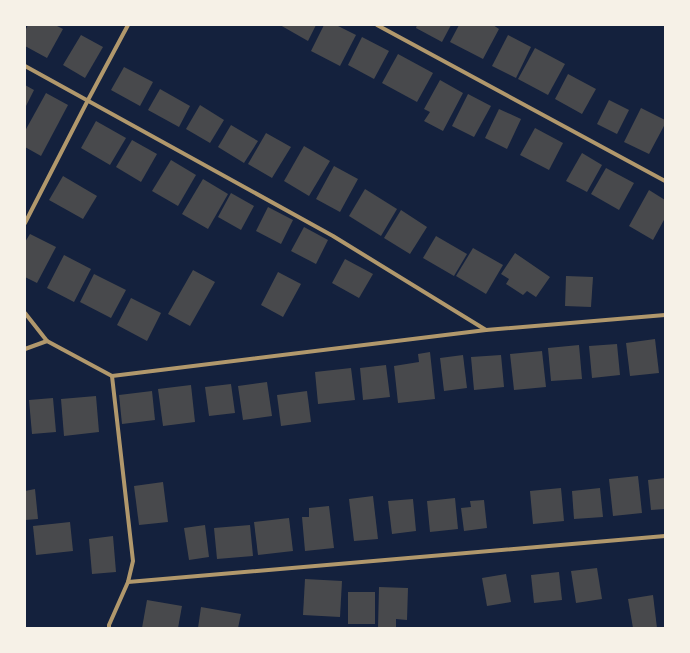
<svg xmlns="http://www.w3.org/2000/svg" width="690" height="653" font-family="'DM Sans',sans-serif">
	<rect width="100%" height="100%" fill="#14213d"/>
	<g fill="#48494c">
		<polygon points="28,25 55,25 63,29 47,58 25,46 25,31"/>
		<polygon points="280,25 316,25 308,41"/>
		<polygon points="324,25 336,25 356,35 340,66 311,51"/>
		<polygon points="417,25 451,25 442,42 416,28"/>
		<polygon points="459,25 493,25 499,29 483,59 450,42"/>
		<polygon points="81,35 103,47 85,78 63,65"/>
		<polygon points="508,35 531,47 516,78 492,66"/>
		<polygon points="362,37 389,51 374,79 348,65"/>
		<polygon points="535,48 565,64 548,95 518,79"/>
		<polygon points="398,54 433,73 417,102 382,83"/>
		<polygon points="124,67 153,82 140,106 111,90"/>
		<polygon points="568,74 596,89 582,114 555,99"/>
		<polygon points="440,80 463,93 443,131 424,121 430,112 424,109"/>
		<polygon points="25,85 34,90 25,108"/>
		<polygon points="160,89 190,106 179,127 148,110"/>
		<polygon points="46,93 68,105 41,156 25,147 25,131"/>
		<polygon points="468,94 491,106 474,137 452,126"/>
		<polygon points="609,100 629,110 617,134 597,124"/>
		<polygon points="200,105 224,120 210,143 186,129"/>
		<polygon points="641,108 665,120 665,124 649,154 624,142"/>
		<polygon points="499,109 521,119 507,149 485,138"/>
		<polygon points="96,121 126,138 110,165 81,148"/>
		<polygon points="231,125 258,141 244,163 218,147"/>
		<polygon points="535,128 563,143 549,170 520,155"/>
		<polygon points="266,133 291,147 272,178 248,164"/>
		<polygon points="132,140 157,154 141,182 116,167"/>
		<polygon points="304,146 330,161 309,196 284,181"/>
		<polygon points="582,153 602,165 587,192 566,181"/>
		<polygon points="171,160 196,175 178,206 152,191"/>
		<polygon points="334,166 358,179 340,212 316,199"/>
		<polygon points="606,168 634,183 619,210 591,194"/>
		<polygon points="63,176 97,196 83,219 49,200"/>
		<polygon points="203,179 228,194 208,229 182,214"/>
		<polygon points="365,189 397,209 381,236 349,216"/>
		<polygon points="649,190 665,200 665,218 653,240 629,226"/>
		<polygon points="231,193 254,206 241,230 218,217"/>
		<polygon points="268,207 293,220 281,244 256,231"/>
		<polygon points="401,210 427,227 410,254 384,238"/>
		<polygon points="304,227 328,240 316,264 291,251"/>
		<polygon points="30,234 56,247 37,283 25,277 25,242"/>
		<polygon points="436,236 467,254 454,276 423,258"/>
		<polygon points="473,248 503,265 486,294 456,276"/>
		<polygon points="515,253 550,277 536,297 527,291 523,295 506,284 509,279 501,274"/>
		<polygon points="64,255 91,269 74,302 47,288"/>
		<polygon points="345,259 373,274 359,298 332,283"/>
		<polygon points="193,270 215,282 190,326 168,314"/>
		<polygon points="278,272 301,284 283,317 261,305"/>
		<polygon points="94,274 126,290 111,318 80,302"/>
		<polygon points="566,276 593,277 591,307 565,306"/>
		<polygon points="131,298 161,313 147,341 117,325"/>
		<polygon points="655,339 659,373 630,376 626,343"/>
		<polygon points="617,344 620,375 592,378 589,346"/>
		<polygon points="579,345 582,379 551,381 548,348"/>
		<polygon points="542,351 546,387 514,390 510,354"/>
		<polygon points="430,352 435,399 398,403 394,366 419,362 418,354"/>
		<polygon points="463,355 467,388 444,391 440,358"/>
		<polygon points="501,355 504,387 474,390 471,357"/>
		<polygon points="386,365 390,397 363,400 360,368"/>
		<polygon points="351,368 355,400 318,404 315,372"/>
		<polygon points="267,382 272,416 243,420 238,386"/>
		<polygon points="231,384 235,413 209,416 205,387"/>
		<polygon points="191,385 195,422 163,426 158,389"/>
		<polygon points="152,391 155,420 122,424 119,395"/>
		<polygon points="307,391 311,422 281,426 277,395"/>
		<polygon points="96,396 99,432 64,436 61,399"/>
		<polygon points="53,398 56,432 32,434 29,400"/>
		<polygon points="638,476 642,513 613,516 609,479"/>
		<polygon points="665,478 665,509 651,510 648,480"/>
		<polygon points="163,482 168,522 139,525 134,486"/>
		<polygon points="561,488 564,521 533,524 530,491"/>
		<polygon points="600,488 603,517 574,519 572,491"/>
		<polygon points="35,489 38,519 25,520 25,491"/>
		<polygon points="373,496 378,539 354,541 349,499"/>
		<polygon points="455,498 458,529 430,532 427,501"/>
		<polygon points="413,499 416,531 392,534 388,501"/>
		<polygon points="484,500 487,528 464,531 461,508 471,507 470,501"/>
		<polygon points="329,506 334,548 305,551 302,517 309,517 309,508"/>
		<polygon points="289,518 293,551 258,555 254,522"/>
		<polygon points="70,522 73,551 36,555 33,526"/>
		<polygon points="205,525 209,557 189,560 184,528"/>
		<polygon points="250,525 253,556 217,559 214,528"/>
		<polygon points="113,536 116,572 92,574 89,539"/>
		<polygon points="597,568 602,599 576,603 571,571"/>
		<polygon points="559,572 562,600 534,603 531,575"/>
		<polygon points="506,574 511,602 487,606 482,578"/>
		<polygon points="305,579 342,581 340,617 303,615"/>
		<polygon points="379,587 408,588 407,620 396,619 396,628 378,628"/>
		<rect x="348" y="592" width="27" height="32"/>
		<polygon points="653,595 657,628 633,628 628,599"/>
		<polygon points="147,600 182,606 178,628 142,628"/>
		<polygon points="201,607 241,614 238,628 198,628"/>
	</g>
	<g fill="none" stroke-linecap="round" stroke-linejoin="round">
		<g stroke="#b1986c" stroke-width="4">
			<polyline points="377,25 665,181"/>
			<polyline points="25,66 333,236 486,330"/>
			<polyline points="25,223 88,100 128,25"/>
			<polyline points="25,313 47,341"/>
			<polyline points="25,349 47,341 112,376 486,330 665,315"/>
			<polyline points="128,582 665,536"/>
			<polyline points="109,628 109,625 128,582 133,561 112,376"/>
		</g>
	</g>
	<rect width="690" height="653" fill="none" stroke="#f6f1e7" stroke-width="52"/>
</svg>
